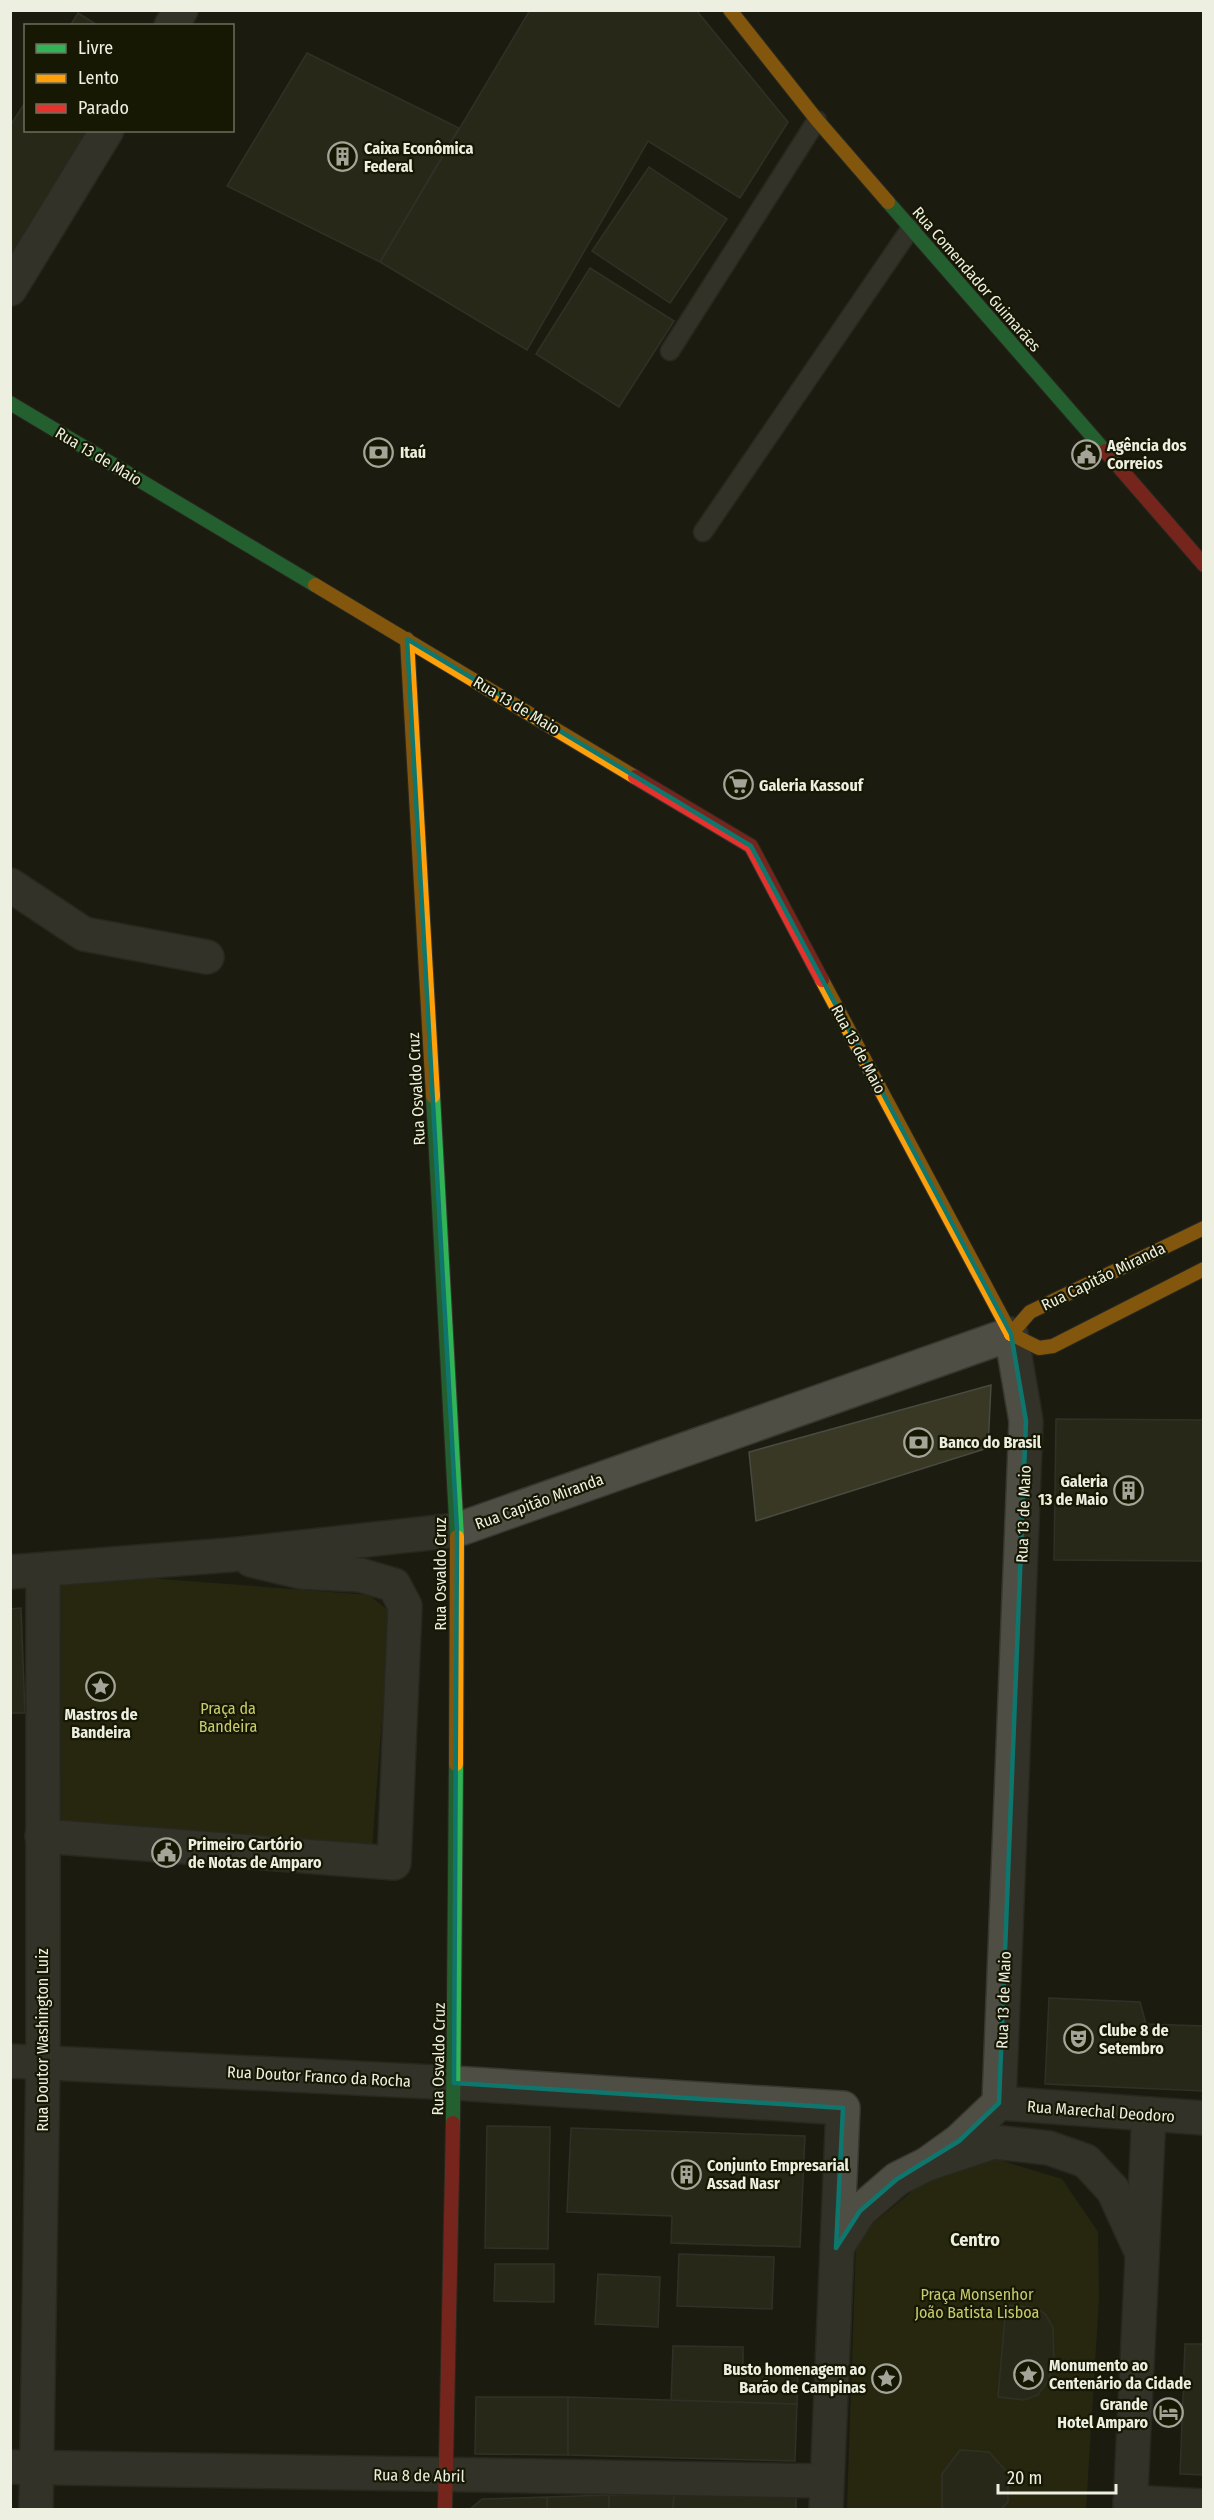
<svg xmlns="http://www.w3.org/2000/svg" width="1214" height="2520" font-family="'Fira Sans Condensed',sans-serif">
	<rect width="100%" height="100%" fill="#1c1c11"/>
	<g fill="#353711">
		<polygon points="43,1570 369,1595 390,1612 371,1861 42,1836"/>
		<polygon points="992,2158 1062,2179 1098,2232 1099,2297 1086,2509 847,2510 856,2246 875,2222 926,2180"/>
	</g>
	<g fill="#383825" stroke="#494a40" stroke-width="1.5">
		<polygon points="530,10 696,10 788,122 740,198 648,141 527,350 380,262"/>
		<polygon points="78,13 99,26 70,26"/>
		<polygon points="307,53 459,128 380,262 227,186"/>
		<polygon points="26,101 26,130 91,130 10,267 10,126"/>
		<polygon points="649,167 727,219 670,303 592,251"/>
		<polygon points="590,268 674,321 619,407 536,354"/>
		<polygon points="991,1385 988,1448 756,1521 749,1452"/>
		<polygon points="1056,1419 1204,1420 1204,1561 1054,1560"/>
		<polygon points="21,1608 25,1713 10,1713 10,1609"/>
		<polygon points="1049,1998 1140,2002 1146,2024 1204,2026 1204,2091 1045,2084"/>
		<polygon points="487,2126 550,2127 548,2249 485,2248"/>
		<polygon points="571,2128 805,2136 800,2247 671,2243 672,2216 567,2212"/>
		<polygon points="679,2254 774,2257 772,2309 677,2306"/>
		<polygon points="495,2264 554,2264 554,2302 494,2301"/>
		<polygon points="598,2274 660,2277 658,2327 595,2324"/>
		<polygon points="1006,2305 1037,2308 1046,2315 1053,2328 1054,2362 1049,2379 1038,2395 1024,2400 998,2397"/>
		<polygon points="1185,2344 1204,2344 1204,2475 1180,2474"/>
		<polygon points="673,2346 743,2347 743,2367 798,2368 797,2404 671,2402"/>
		<polygon points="476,2397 568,2397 568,2455 475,2454"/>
		<polygon points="568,2397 797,2404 795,2461 568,2455"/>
		<polygon points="960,2450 989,2452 1008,2473 1008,2502 1000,2510 945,2510 942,2507 942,2474"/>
		<polygon points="609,2495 674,2495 673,2510 609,2510"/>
		<polygon points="609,2495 609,2510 547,2510 547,2497"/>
		<polygon points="674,2495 796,2495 796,2510 673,2510"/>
		<polygon points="547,2497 547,2510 469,2510 482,2499"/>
	</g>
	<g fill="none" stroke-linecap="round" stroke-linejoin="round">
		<defs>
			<g id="lane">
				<polyline points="670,351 817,120"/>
				<polyline points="703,532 911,228"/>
			</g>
			<g id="street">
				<polyline points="171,26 181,10"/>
				<polyline points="10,289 107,130"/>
				<polyline points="10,885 84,934 207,957"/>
				<polyline points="10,1572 229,1555 457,1530 1011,1334 1026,1421 999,2103"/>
				<polyline points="42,1836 394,1863 405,1606 394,1585 360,1575 301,1572 251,1560"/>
				<polyline points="10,2061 454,2083 843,2108 826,2510"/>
				<polyline points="999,2103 1204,2118"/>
				<polyline points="927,2164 993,2142 1049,2148 1086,2161 1113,2190 1140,2249"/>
				<polyline points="837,2247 860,2211 897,2179 927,2164 959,2141 999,2103"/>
				<polyline points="10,2467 827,2481"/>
				<polyline points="1130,2502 1204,2506"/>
				<polyline points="36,2510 43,2062 43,1570"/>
				<polyline points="1130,2510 1149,2114"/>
			</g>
			<g id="fast">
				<polyline points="888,202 1105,451"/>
				<polyline points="10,403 315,585"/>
				<polyline points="433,1096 457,1537"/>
				<polyline points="453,2123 456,1764"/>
			</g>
			<g id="slow">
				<polyline points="730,10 817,120 888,202"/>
				<polyline points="315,585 635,777"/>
				<polyline points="407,639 433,1096"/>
				<polyline points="822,980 1011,1334"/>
				<polyline points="1011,1334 1030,1312 1204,1228"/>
				<polyline points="1011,1334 1039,1348 1053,1346 1204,1269"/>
				<polyline points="456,1764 457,1537"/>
			</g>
			<g id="jam">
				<polyline points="1105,451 1204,565"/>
				<polyline points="635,777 751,846 822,980"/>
				<polyline points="445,2510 453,2123"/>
			</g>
		</defs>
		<use href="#lane" stroke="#383831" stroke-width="21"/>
		<use href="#street" stroke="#383831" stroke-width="36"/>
		<use href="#fast" stroke="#383831" stroke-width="16"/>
		<use href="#slow" stroke="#383831" stroke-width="16"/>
		<use href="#jam" stroke="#383831" stroke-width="16"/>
		<use href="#lane" stroke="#4e4e45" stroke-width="18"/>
		<use href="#street" stroke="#4e4e45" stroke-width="33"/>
		<use href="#fast" stroke="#30b455" stroke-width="14"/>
		<use href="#slow" stroke="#ff9f0a" stroke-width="14"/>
		<use href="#jam" stroke="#e5322d" stroke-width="14"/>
	</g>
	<path d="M0 0H1214V2520H0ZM407,639L751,846L1011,1334L1026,1421L999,2103L959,2141L897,2179L860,2211L836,2248L843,2108L454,2083L457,1530Z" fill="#1c1c11" fill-opacity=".55" fill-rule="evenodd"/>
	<path fill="none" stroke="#0f766e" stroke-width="4.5" stroke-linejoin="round" d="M407,639L751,846L1011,1334L1026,1421L999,2103L959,2141L897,2179L860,2211L836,2248L843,2108L454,2083L457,1530Z"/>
	<defs>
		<symbol id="building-ring" viewBox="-11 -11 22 22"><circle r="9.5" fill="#171804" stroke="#a4a598" stroke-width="1.5"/><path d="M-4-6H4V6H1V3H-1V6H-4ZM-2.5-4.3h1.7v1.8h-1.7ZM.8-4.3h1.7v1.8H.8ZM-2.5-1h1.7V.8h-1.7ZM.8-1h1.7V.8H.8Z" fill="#a4a598"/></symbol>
		<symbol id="bank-ring" viewBox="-11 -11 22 22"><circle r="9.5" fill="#171804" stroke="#a4a598" stroke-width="1.5"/><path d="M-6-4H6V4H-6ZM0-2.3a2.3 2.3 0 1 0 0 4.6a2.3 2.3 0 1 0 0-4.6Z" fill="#a4a598"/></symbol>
		<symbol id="civic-ring" viewBox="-11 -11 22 22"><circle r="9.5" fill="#171804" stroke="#a4a598" stroke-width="1.5"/><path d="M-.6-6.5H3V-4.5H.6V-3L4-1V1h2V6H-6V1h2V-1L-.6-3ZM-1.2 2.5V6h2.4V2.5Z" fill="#a4a598"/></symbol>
		<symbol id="supermarket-ring" viewBox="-11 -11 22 22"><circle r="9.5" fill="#171804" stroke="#a4a598" stroke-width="1.5"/><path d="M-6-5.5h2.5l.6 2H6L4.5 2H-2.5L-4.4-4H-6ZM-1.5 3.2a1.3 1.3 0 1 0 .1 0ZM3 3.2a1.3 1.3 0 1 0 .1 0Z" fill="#a4a598"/></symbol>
		<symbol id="sight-ring" viewBox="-11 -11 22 22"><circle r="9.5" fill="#171804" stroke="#a4a598" stroke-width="1.5"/><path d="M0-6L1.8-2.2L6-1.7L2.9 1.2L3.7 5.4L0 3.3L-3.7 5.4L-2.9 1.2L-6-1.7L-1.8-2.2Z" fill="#a4a598"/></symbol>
		<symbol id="theatre-ring" viewBox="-11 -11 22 22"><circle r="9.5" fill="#171804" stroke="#a4a598" stroke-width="1.5"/><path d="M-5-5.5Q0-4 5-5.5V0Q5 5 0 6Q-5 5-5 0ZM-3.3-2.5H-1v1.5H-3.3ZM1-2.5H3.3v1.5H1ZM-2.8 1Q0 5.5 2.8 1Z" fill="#a4a598"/></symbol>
		<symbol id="hotel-ring" viewBox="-11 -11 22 22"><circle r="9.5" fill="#171804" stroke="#a4a598" stroke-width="1.5"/><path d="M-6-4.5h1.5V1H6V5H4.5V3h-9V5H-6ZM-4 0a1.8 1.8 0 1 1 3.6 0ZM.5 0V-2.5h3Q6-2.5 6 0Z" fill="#a4a598"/></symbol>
	</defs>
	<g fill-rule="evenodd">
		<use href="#building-ring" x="326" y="140" width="33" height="33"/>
		<use href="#bank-ring" x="362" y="436" width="33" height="33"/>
		<use href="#civic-ring" x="1070" y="438" width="33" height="33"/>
		<use href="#supermarket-ring" x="722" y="768" width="33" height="33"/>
		<use href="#bank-ring" x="902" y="1426" width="33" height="33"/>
		<use href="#building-ring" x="1112" y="1474" width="33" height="33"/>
		<use href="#sight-ring" x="84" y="1670" width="33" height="33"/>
		<use href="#civic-ring" x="150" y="1836" width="33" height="33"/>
		<use href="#theatre-ring" x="1062" y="2022" width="33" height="33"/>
		<use href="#building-ring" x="670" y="2158" width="33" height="33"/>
		<use href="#sight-ring" x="1012" y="2358" width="33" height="33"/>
		<use href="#sight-ring" x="870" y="2362" width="33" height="33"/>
		<use href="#hotel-ring" x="1152" y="2396" width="33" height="33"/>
	</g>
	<g text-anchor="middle" stroke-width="4.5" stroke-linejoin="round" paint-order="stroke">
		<g font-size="16" font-weight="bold" fill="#edefe1" stroke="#171804" text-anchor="start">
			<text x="364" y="154">Caixa Econômica<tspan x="364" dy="18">Federal</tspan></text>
			<text x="1107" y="451">Agência dos<tspan x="1107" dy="18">Correios</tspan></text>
			<text x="400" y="458">Itaú</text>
			<text x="759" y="791">Galeria Kassouf</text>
			<text x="939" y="1448">Banco do Brasil</text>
			<text x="1108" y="1487" text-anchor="end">Galeria<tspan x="1108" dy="18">13 de Maio</tspan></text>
			<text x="101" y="1720" text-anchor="middle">Mastros de<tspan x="101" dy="18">Bandeira</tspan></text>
			<text x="188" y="1850">Primeiro Cartório<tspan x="188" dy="18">de Notas de Amparo</tspan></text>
			<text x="1099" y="2036">Clube 8 de<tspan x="1099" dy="18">Setembro</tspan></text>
			<text x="707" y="2171">Conjunto Empresarial<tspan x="707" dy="18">Assad Nasr</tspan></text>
			<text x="1049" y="2371">Monumento ao<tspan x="1049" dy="18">Centenário da Cidade</tspan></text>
			<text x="866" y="2375" text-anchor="end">Busto homenagem ao<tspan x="866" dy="18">Barão de Campinas</tspan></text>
			<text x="1148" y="2410" text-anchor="end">Grande<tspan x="1148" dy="18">Hotel Amparo</tspan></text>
		</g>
		<g font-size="16" fill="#edefe1" stroke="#171804">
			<text transform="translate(977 279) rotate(49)" y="6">Rua Comendador Guimarães</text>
			<text transform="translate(99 456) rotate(31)" y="6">Rua 13 de Maio</text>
			<text transform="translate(517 705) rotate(31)" y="6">Rua 13 de Maio</text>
			<text transform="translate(859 1049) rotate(62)" y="6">Rua 13 de Maio</text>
			<text transform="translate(416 1089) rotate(-93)" y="6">Rua Osvaldo Cruz</text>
			<text transform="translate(1103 1276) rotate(-26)" y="6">Rua Capitão Miranda</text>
			<text transform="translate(539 1501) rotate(-20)" y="6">Rua Capitão Miranda</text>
			<text transform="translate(1023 1514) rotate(-88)" y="6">Rua 13 de Maio</text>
			<text transform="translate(440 1574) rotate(-90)" y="6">Rua Osvaldo Cruz</text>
			<text transform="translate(1003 2000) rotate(-88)" y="6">Rua 13 de Maio</text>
			<text transform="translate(42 2040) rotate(-90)" y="6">Rua Doutor Washington Luiz</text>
			<text transform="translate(438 2059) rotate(-89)" y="6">Rua Osvaldo Cruz</text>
			<text transform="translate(319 2076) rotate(3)" y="6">Rua Doutor Franco da Rocha</text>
			<text transform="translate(1101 2111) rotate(4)" y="6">Rua Marechal Deodoro</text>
			<text transform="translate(419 2475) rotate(1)" y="6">Rua 8 de Abril</text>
		</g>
		<g font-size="16" fill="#c8cc6e" stroke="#171804">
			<text x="228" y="1714">Praça da<tspan x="228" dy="18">Bandeira</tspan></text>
			<text x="977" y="2300">Praça Monsenhor<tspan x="977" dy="18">João Batista Lisboa</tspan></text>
		</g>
		<g font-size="18" font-weight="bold" fill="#edefe1" stroke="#171804">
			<text x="975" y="2246">Centro</text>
		</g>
	</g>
	<rect width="1214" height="2520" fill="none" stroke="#edefe1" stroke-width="24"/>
	<rect x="24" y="24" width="210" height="108" fill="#171804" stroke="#6d6e5c" stroke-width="1.5"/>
	<rect x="36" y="44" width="30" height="9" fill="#30b455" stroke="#6d6e5c" stroke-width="1.5"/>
	<text x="78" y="54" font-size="18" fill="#edefe1">Livre</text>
	<rect x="36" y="74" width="30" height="9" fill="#ff9f0a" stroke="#6d6e5c" stroke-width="1.5"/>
	<text x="78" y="84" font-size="18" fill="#edefe1">Lento</text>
	<rect x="36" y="104" width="30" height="9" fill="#e5322d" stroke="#6d6e5c" stroke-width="1.5"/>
	<text x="78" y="114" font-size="18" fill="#edefe1">Parado</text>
	<path d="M998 2484v9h118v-9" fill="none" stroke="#edefe1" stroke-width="3"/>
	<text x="1007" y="2484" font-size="18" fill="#edefe1" stroke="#171804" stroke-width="4.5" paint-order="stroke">20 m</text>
</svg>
